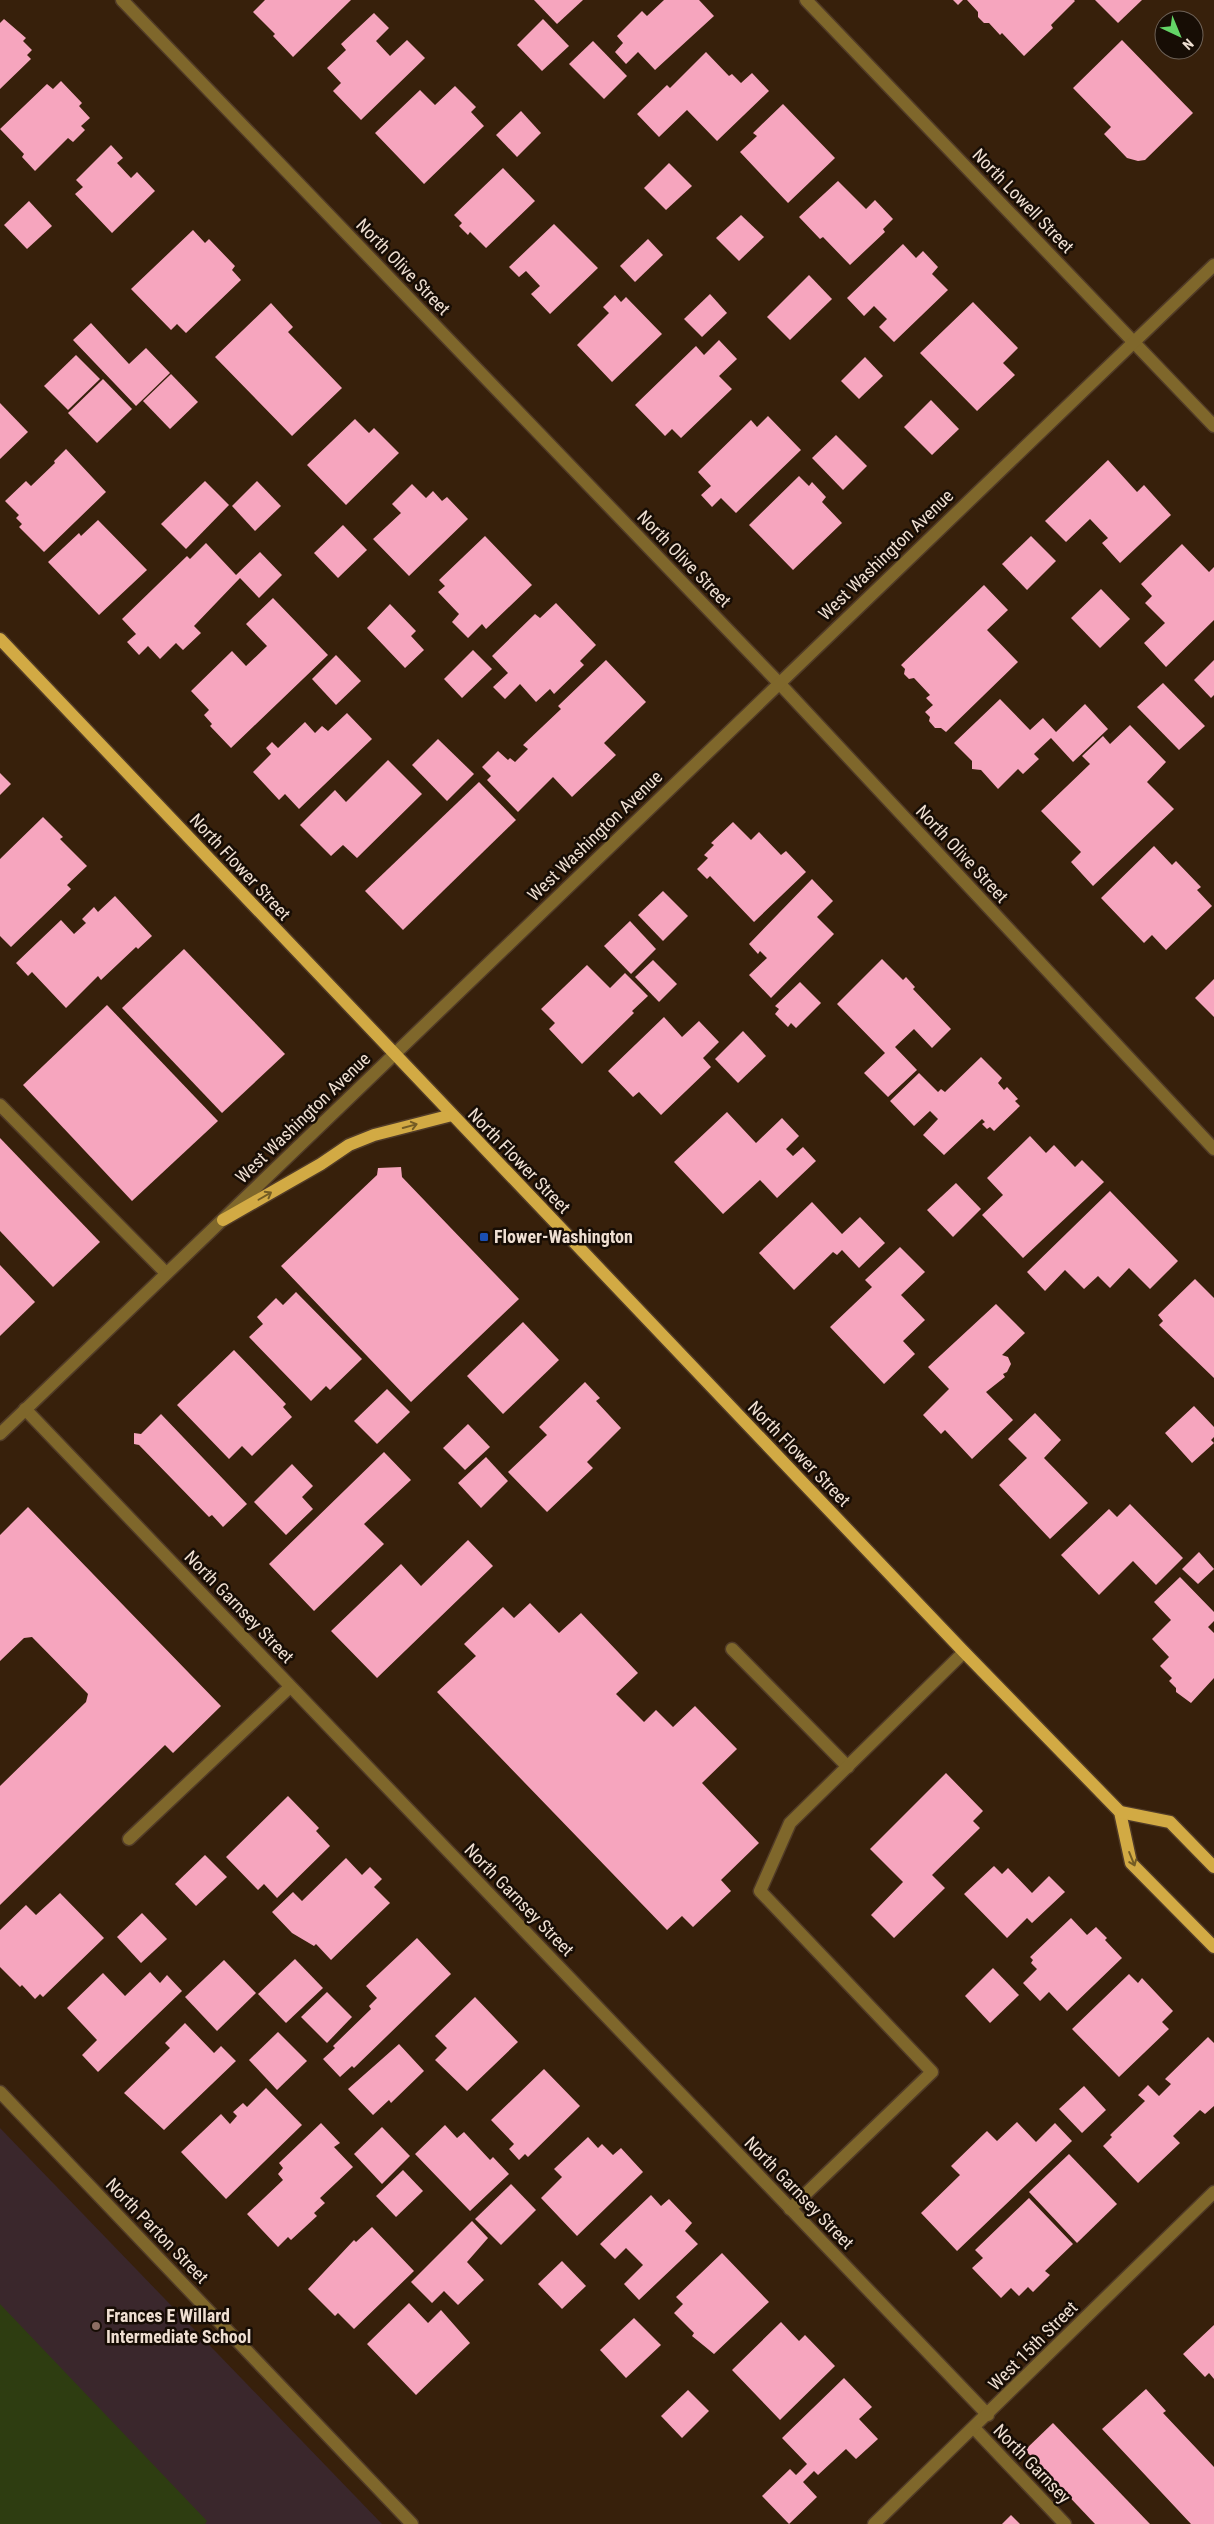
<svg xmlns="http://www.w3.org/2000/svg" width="1214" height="2524" font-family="'Roboto Condensed',sans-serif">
	<rect width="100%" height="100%" fill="#37200b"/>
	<polygon fill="#3a272c" points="0,2128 382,2524 0,2524"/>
	<polygon fill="#2e3d11" points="0,2304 207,2521 205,2524 0,2524"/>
	<g fill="#f6a5be">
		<polygon points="265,0 351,0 293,57 273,36 275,34 253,12"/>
		<polygon points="534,0 583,0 557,24"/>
		<polygon points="664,0 699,0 714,16 655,70 638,52 626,64 615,52 623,43 617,36 642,11 647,16"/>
		<polygon points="953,0 963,0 958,5"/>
		<polygon points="967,0 1074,0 1075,1 1051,25 1053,28 1024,56 1002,33 1000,35 989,23 984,23 978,17 978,12"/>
		<polygon points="1095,0 1142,0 1118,23"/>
		<polygon points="374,13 389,28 376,41 390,56 407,40 425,58 361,120 333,91 341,83 327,68 346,50 341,44"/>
		<polygon points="4,19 26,38 23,41 32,50 27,55 31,59 0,89 0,23"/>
		<polygon points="543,19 569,46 542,71 517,45"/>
		<polygon points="1122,40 1193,113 1145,160 1138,161 1127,158 1104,134 1111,127 1073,88"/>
		<polygon points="593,41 627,76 604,99 569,64"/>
		<polygon points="706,52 729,76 732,74 741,83 752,73 769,91 717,141 687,110 659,137 637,114 667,85 670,88"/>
		<polygon points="61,81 82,103 79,106 90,118 81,126 85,130 73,142 68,138 35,171 22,157 24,154 0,129 47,84 53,89"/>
		<polygon points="455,86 476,107 471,112 484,126 424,184 375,133 420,90 435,105"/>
		<polygon points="783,104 835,158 788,203 740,152 757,136 753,133"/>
		<polygon points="521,111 541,133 517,157 496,135"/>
		<polygon points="111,145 123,158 117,163 131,178 137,172 155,191 112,233 75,194 83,187 76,180"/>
		<polygon points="669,163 692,186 666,210 644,188"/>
		<polygon points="503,168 535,201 486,248 470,232 468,235 459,226 462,223 454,215"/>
		<polygon points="838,181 866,209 875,200 893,219 883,229 885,232 850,265 823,237 820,239 799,217"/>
		<polygon points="29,201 52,226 27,249 4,225"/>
		<polygon points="741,215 764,237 739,261 716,238"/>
		<polygon points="554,224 598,268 550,314 531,294 540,286 526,271 519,277 509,267"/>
		<polygon points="193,230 205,243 209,239 235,266 232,270 241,280 186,333 177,324 171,330 131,289"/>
		<polygon points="648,239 663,255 635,282 620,266"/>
		<polygon points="903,244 916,258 923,251 938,267 932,274 948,290 894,342 879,327 887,319 874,306 864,316 847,298"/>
		<polygon points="809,275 832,299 790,340 767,317"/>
		<polygon points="710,294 727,313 702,337 684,319"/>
		<polygon points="615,295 621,302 626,297 662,334 612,382 577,345 609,313 603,307"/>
		<polygon points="973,302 1018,348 1003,363 1015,375 977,411 920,353"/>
		<polygon points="271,303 293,327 288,332 342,388 292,436 215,357"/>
		<polygon points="91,323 129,364 146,348 170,373 136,406 73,340"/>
		<polygon points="719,340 737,359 719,376 732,389 681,438 672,429 665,436 635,405 696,346 704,355"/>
		<polygon points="76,355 100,379 68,410 44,386"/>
		<polygon points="865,357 883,376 859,399 841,381"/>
		<polygon points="171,374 198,402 170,429 143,401"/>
		<polygon points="103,379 132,409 97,443 68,413"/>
		<polygon points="931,400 959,429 932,455 904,427"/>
		<polygon points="0,403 28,432 0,459"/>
		<polygon points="768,416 801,450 736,513 721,498 712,507 701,495 711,486 698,472 751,420 757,427"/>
		<polygon points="355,419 369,433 374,428 399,453 346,505 307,465"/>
		<polygon points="836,435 867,466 843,490 812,458"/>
		<polygon points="66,449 106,492 44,552 19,527 22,524 16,518 19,515 5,501 26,481 31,486 55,463 54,461"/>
		<polygon points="1108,460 1137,492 1144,485 1171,515 1120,563 1102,543 1108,538 1090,519 1066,542 1045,521"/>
		<polygon points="799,476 809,486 812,482 826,497 822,502 842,523 793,570 749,525"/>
		<polygon points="205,481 229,505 186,549 161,524"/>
		<polygon points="257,481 281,506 255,531 232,506"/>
		<polygon points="412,484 426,498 433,491 442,501 447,497 468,519 409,576 373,539 401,513 392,504"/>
		<polygon points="98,520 147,570 99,615 48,562 79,533 81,536"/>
		<polygon points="343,525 367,550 338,578 314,553"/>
		<polygon points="485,536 532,585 486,629 482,624 468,638 452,622 459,614 438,592 445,586 439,580"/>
		<polygon points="1031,536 1056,561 1027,590 1002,564"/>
		<polygon points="206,543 236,575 260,552 282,575 259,598 240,578 194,626 201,633 183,650 176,643 160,659 148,646 139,655 127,642 136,634 122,619 187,556 190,559"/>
		<polygon points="1182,544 1209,572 1214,567 1214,620 1166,667 1144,643 1165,623 1145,603 1152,596 1141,584"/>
		<polygon points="984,585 1008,610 987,630 1018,662 946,732 941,728 935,728 929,721 930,717 925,712 933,705 926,698 930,695 914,678 909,679 904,674 905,669 901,665"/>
		<polygon points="1101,589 1130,619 1100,648 1071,618"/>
		<polygon points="273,598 328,655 231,748 210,726 212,724 204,715 209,710 191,691 232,651 246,666 267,646 246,624"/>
		<polygon points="556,603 596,645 580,661 584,665 554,694 550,689 536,702 520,684 505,699 493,687 508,673 492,656 535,614 540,618"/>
		<polygon points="390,604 416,631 411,636 424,650 405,668 367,628"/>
		<polygon points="473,650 492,669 462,698 444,679"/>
		<polygon points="336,655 361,681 336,705 312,679"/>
		<polygon points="606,660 646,702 604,743 616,755 572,797 553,777 518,812 487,780 491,776 482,767 498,751 508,760 510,758 515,762 528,749 523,745 561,709 558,706"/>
		<polygon points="1214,660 1214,695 1211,698 1194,680"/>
		<polygon points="1163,683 1205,726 1179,750 1137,707"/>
		<polygon points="1000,699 1030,730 1043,718 1056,732 1085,704 1108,729 1073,762 1051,738 1034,754 1039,759 1023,774 1018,769 998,789 981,770 972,769 972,761 954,743"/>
		<polygon points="347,713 372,739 299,809 285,794 279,800 253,772 271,754 266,748 272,742 278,748 305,722 315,733 322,726 328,731"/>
		<polygon points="1130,725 1166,762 1147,782 1174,809 1093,886 1071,862 1081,852 1041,811 1090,764 1082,756 1103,736 1110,744"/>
		<polygon points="438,739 474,774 447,801 412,765"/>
		<polygon points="388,760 422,794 357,858 343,845 331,856 300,825 335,790 346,802"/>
		<polygon points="0,773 11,784 0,795"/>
		<polygon points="479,782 516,820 403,930 365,891"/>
		<polygon points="43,817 63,837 60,839 87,866 67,885 71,889 11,947 0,936 0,859"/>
		<polygon points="733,822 751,840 759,832 781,855 786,851 806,872 754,922 710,876 707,879 697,869 708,858 704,855 714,845 711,843"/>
		<polygon points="1154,846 1172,865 1176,861 1201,887 1197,890 1212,906 1166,950 1152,935 1144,943 1101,898"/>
		<polygon points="812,879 833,901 817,917 834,934 771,998 749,975 767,958 760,951 758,954 749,944"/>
		<polygon points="663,891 688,916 663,941 638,915"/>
		<polygon points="115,896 152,936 138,949 136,947 101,980 98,976 66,1008 32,972 28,976 16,963 61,920 74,934 86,923 82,919 94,907 98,912"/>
		<polygon points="630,921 656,949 631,974 604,946"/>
		<polygon points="184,949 285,1054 222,1113 122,1008"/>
		<polygon points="882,959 903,980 906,977 915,987 913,989 951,1029 932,1048 914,1029 895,1047 917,1070 888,1097 864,1073 885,1053 837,1004"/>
		<polygon points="653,960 677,984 659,1002 635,977"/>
		<polygon points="587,965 610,988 625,973 648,996 632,1011 634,1013 582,1064 549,1029 555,1023 541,1009"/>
		<polygon points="1214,979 1214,1017 1195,998"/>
		<polygon points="800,982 821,1003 796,1028 791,1023 788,1027 775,1014 779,1009 775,1006"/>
		<polygon points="107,1005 218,1121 132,1201 23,1085"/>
		<polygon points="664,1017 682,1037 699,1021 719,1042 703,1058 711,1067 661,1115 639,1092 633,1097 608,1071"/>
		<polygon points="743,1031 766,1056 738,1083 715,1059"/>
		<polygon points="981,1057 1002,1078 998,1083 1004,1090 1007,1087 1018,1099 1015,1101 1020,1106 994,1131 990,1127 987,1129 982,1124 985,1122 982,1119 944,1155 923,1135 938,1119 930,1111 914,1126 890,1101 919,1073 938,1092 941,1089 945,1092"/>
		<polygon points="727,1112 756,1143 782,1118 799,1136 786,1149 793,1156 803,1147 816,1161 777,1198 760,1180 723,1214 674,1162"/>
		<polygon points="1030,1136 1046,1153 1054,1145 1075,1167 1082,1160 1104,1182 1023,1258 982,1215 1003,1195 987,1178"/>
		<polygon points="0,1138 100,1242 53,1287 0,1231"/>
		<polygon points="401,1167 402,1177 519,1299 411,1402 281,1266 377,1175 378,1168"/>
		<polygon points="956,1183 981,1209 953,1237 927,1210"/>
		<polygon points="1110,1191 1178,1261 1150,1289 1129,1268 1110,1288 1098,1276 1084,1289 1065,1270 1045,1291 1027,1272"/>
		<polygon points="812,1202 842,1234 860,1217 885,1243 859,1268 842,1250 837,1255 833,1252 794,1290 759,1253"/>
		<polygon points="900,1247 925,1272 901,1295 925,1320 903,1341 915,1354 884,1384 830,1327 872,1287 865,1280"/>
		<polygon points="0,1265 35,1302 0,1336"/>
		<polygon points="1195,1279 1214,1298 1214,1378 1159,1325 1163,1321 1158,1315"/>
		<polygon points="296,1292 362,1359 330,1390 326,1386 311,1401 249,1337 263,1324 257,1317 276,1298 283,1305"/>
		<polygon points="996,1304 1025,1333 1002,1355 1008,1357 1011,1364 1007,1372 1003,1374 1005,1377 986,1392 1013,1420 972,1459 945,1430 941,1434 923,1415 949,1389 928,1367"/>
		<polygon points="523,1322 559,1360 503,1414 467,1376"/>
		<polygon points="234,1350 286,1404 283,1407 292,1417 252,1456 242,1446 229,1459 177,1405"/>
		<polygon points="585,1382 600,1398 596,1401 621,1428 587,1462 593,1468 547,1512 508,1472 547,1435 539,1427"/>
		<polygon points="387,1389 410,1412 377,1444 354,1421"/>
		<polygon points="1194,1406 1214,1427 1214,1437 1211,1440 1214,1443 1192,1463 1165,1433"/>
		<polygon points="1035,1413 1061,1440 1044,1458 1088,1503 1050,1539 999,1485 1027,1458 1008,1439"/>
		<polygon points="161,1414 247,1504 223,1527 212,1515 209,1517 139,1445 134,1444 134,1433 141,1434"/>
		<polygon points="468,1424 490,1447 465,1470 443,1448"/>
		<polygon points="384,1452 411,1480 364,1524 384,1544 314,1611 269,1564"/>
		<polygon points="486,1457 508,1481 481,1508 458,1483"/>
		<polygon points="292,1464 313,1486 302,1497 313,1509 286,1535 254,1502"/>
		<polygon points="1130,1504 1183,1558 1156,1585 1133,1561 1099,1595 1061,1555 1109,1509 1117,1517"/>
		<polygon points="28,1507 221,1706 173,1753 165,1745 0,1905 0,1786 86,1702 88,1694 32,1637 24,1638 0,1661 0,1535"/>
		<polygon points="468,1540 493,1566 377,1678 331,1631 401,1564 421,1586"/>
		<polygon points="1199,1552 1214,1569 1198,1584 1182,1569"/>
		<polygon points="1180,1577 1214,1612 1214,1621 1208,1627 1214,1633 1214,1678 1191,1703 1176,1692 1176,1688 1169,1681 1172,1678 1160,1666 1169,1657 1152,1639 1171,1620 1154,1602"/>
		<polygon points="530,1603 559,1633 581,1613 638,1673 616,1694 644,1722 656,1710 673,1727 695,1706 737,1749 702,1783 759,1843 721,1880 731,1891 693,1927 682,1916 667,1930 437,1692 476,1656 464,1644 503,1607 514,1618"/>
		<polygon points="946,1773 983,1811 973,1821 980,1828 932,1875 945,1888 894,1938 871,1915 903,1882 870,1849"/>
		<polygon points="288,1796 319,1828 316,1831 330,1846 277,1898 264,1884 258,1890 226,1857"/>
		<polygon points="205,1855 227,1877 196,1906 175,1884"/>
		<polygon points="346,1858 362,1875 370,1867 382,1879 374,1887 390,1903 331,1960 316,1944 314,1946 292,1933 272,1912 293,1892 302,1901"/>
		<polygon points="994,1866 1002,1874 1008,1868 1032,1893 1049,1876 1065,1892 1032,1923 1027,1918 1007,1938 964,1894"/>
		<polygon points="60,1893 104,1938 43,1997 40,1994 35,1999 22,1985 20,1987 0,1967 0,1930 26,1905 36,1915"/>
		<polygon points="142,1913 167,1939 141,1963 117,1937"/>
		<polygon points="1071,1918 1087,1935 1096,1927 1107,1938 1105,1940 1122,1958 1067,2011 1049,1992 1040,2001 1023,1983 1037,1969 1031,1963 1033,1960 1030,1957"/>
		<polygon points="417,1938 451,1974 354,2068 352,2066 340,2077 323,2059 335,2048 333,2046 371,2009 369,2006 377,1998 366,1986"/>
		<polygon points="295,1959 323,1988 286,2023 258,1994"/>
		<polygon points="224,1960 256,1993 217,2031 185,1997"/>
		<polygon points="993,1968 1019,1995 990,2023 965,1996"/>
		<polygon points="150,1972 160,1983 167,1975 182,1991 98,2072 82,2055 97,2040 67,2008 103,1973 125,1996"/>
		<polygon points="1129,1974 1138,1983 1142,1978 1173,2011 1162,2022 1169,2029 1119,2077 1072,2029"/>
		<polygon points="327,1992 352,2017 327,2043 301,2017"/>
		<polygon points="475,1997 518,2042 467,2091 435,2060 447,2048 435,2036"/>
		<polygon points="185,2023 214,2053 221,2046 236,2061 164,2130 124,2093 170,2048 165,2043"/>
		<polygon points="278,2032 307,2061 277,2090 249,2060"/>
		<polygon points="1208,2037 1214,2043 1214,2106 1205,2114 1200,2110 1173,2136 1180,2143 1138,2183 1103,2146 1112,2137 1110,2135 1145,2101 1138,2095 1148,2085 1159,2096 1171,2084 1165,2079"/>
		<polygon points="399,2044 424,2071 391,2103 389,2100 373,2115 348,2089"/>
		<polygon points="544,2069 580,2106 528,2157 525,2154 519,2160 509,2149 514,2144 491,2120"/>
		<polygon points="1084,2086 1106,2110 1082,2133 1059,2109"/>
		<polygon points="266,2088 302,2125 226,2199 181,2152 221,2114 230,2124 237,2116 233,2112 243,2103 247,2107"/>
		<polygon points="1017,2122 1036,2142 1055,2123 1072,2141 957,2251 921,2213 960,2175 951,2166 987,2131 997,2141"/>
		<polygon points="321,2123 340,2143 334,2147 353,2167 320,2198 325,2203 314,2213 317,2216 291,2240 288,2237 278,2247 247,2214 283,2180 278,2174 283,2168 279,2163"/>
		<polygon points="445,2125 457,2138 464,2132 490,2160 493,2157 509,2174 470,2211 415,2154"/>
		<polygon points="382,2127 410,2156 382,2184 354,2154"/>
		<polygon points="588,2137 598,2148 602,2144 613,2155 621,2148 643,2172 577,2236 541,2198 562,2177 554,2169"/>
		<polygon points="1069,2154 1117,2204 1077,2243 1029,2192"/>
		<polygon points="403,2170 423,2191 396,2217 376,2196"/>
		<polygon points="511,2184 536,2210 501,2245 475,2219"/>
		<polygon points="651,2195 661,2206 669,2199 692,2223 685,2231 698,2244 639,2300 624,2284 643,2265 626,2248 615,2259 600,2244"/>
		<polygon points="1029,2198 1073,2244 1045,2271 1050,2275 1033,2292 1028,2287 1019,2296 1011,2288 1001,2298 972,2268 983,2258 975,2250"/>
		<polygon points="472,2221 488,2238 467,2262 484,2280 458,2305 444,2291 432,2303 411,2282"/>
		<polygon points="372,2227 414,2271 354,2329 338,2313 335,2316 308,2289 354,2240 356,2242"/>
		<polygon points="722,2253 769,2302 714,2354 692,2336 694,2333 674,2313 683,2304 676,2297"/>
		<polygon points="562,2261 586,2286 562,2309 538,2284"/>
		<polygon points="409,2303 428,2323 441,2310 470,2343 416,2395 367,2344"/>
		<polygon points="634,2318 661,2345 626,2378 600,2350"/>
		<polygon points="781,2322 799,2341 805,2335 835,2366 780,2420 732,2370"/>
		<polygon points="1214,2325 1214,2379 1209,2373 1205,2377 1183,2354"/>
		<polygon points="844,2378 872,2407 859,2419 878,2439 856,2459 846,2449 818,2475 814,2471 803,2482 817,2497 789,2524 762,2496 790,2469 796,2475 807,2464 782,2438"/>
		<polygon points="1146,2389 1166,2411 1163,2413 1214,2467 1214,2524 1191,2524 1102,2429"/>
		<polygon points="688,2390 709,2411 682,2438 661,2416"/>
		<polygon points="1053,2423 1150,2524 1095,2524 1025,2450"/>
		<polygon points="1011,2515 1020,2524 1002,2524"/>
	</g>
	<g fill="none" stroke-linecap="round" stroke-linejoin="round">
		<defs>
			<g id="minor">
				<polyline points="122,0 779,683 1214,1149"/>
				<polyline points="806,0 1214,426"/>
				<polyline points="0,1105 166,1273"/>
				<polyline points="25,1409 988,2415"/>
				<polyline points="0,1434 1214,265"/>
				<polyline points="732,1649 848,1767"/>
				<polyline points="129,1839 290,1687"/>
				<polyline points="0,2092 412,2524"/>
				<polyline points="790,2209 932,2072 760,1891 790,1823 964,1652"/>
				<polyline points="974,2428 1065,2524"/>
				<polyline points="874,2524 1214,2192"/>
			</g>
			<g id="major">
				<polyline points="0,639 964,1652 1120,1812 1131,1863 1214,1947"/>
				<polyline points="223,1220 321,1164 349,1145 374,1135 452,1115"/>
				<polyline points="1120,1812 1170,1822 1214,1867"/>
			</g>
		</defs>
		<use href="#minor" stroke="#513b27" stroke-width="15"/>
		<use href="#major" stroke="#513b27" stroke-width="15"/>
		<use href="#minor" stroke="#7f672b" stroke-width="12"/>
		<use href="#major" stroke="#d2aa44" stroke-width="12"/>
	</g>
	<defs><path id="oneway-shaft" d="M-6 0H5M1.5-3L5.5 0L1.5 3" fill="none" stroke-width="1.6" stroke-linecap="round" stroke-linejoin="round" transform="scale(1.25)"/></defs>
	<g stroke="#745c24">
		<use href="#oneway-shaft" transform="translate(410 1126) rotate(-15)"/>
		<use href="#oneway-shaft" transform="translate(265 1196) rotate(-30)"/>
		<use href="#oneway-shaft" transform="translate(1132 1859) rotate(68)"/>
	</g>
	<rect fill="#1a4fb4" stroke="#170d05" stroke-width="2" x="479" y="1232" width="10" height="10" rx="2.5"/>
	<circle fill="#8d6e63" stroke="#170d05" stroke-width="2" cx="96" cy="2326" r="5"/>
	<g text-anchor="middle" stroke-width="5" stroke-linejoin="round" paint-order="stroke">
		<g font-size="18" fill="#efdfd2" stroke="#170d05">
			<text transform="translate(1023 201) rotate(46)" y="6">North Lowell Street</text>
			<text transform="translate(403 267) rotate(46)" y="6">North Olive Street</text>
			<text transform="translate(886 555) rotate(-44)" y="6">West Washington Avenue</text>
			<text transform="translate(684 559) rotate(46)" y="6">North Olive Street</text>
			<text transform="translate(595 836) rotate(-44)" y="6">West Washington Avenue</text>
			<text transform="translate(962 854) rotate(47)" y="6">North Olive Street</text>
			<text transform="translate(240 867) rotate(47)" y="6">North Flower Street</text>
			<text transform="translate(303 1118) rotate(-44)" y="6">West Washington Avenue</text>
			<text transform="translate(519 1161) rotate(46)" y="6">North Flower Street</text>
			<text transform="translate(799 1454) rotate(46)" y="6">North Flower Street</text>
			<text transform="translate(239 1607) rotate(46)" y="6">North Garnsey Street</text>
			<text transform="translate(519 1900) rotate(46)" y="6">North Garnsey Street</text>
			<text transform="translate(799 2193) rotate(46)" y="6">North Garnsey Street</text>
			<text transform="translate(157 2231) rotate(46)" y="6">North Parton Street</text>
			<text transform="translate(1033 2346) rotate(-45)" y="6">West 15th Street</text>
			<text transform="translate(1032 2464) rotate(46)" y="6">North Garnsey</text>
		</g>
		<g font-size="18" font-weight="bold" fill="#efdfd2" stroke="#170d05" text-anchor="start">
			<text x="494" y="1243">Flower-Washington</text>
			<text x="106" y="2322">Frances E Willard<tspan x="106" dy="21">Intermediate School</tspan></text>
		</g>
	</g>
	<g transform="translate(1179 35) rotate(136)"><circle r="24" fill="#170d05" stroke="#6d6157"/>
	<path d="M0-4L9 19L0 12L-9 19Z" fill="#64d467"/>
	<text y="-8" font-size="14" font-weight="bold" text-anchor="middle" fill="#efdfd2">N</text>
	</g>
</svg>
